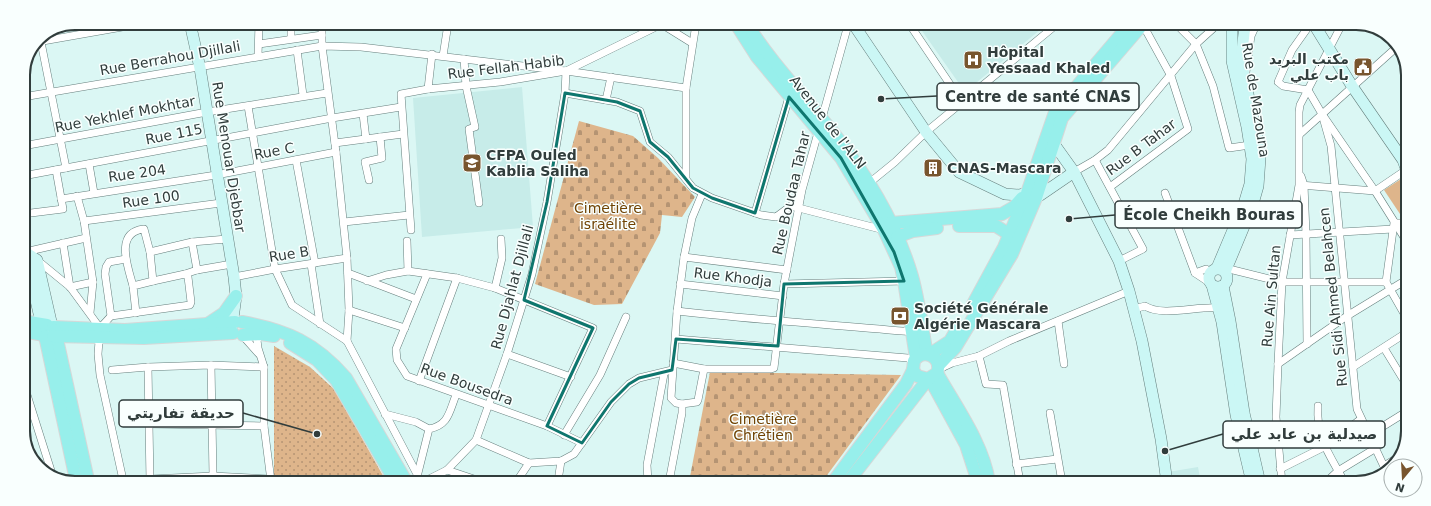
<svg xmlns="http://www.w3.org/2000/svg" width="1431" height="506" font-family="'DejaVu Sans',Cairo,sans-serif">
	<defs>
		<pattern id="cemetery-stones" width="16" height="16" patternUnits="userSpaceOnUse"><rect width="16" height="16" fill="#deb58b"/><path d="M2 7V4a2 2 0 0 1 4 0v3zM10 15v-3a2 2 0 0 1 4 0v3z" fill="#b59473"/></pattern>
		<pattern id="garden-dots" width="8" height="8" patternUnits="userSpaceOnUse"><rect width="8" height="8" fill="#deb58b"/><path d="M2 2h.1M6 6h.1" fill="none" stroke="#b59473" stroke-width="1.8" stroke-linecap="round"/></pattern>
	</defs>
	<rect width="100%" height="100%" fill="#dbf7f4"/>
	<g fill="#c7ece9">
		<polygon points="925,25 1046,25 965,92 920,28"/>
		<polygon points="522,87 533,227 422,237 413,98"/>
		<polygon points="1198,467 1201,483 1170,483 1168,472"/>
	</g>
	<g fill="url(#cemetery-stones)">
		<polygon points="579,121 633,136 658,158 695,197 682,217 662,215 660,233 622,304 594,305 535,284"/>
		<polygon points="710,372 901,375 822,482 689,482"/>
	</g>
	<polygon fill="#deb58b" points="1401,179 1407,188 1407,214 1402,217 1384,190"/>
	<polygon fill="url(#garden-dots)" points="274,346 310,367 335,390 386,481 275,481 274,479"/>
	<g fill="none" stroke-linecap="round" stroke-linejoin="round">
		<defs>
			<g id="street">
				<polyline points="291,23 291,38"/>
				<polyline points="322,24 322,46 336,152 347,258 349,310 347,341 418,476"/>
				<polyline points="663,25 692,43"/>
				<polyline points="910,25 962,102"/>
				<polyline points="1177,25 1196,44 1213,86 1229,148 1250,145"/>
				<polyline points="1309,26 1292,50 1278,82 1283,86 1308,90 1322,114 1375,191 1407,242"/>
				<polyline points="40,37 66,168"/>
				<polyline points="1392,39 1401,54"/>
				<polyline points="37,42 145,23"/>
				<polyline points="259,44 322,35"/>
				<polyline points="297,50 303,95"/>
				<polyline points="258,56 259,23"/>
				<polyline points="443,56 448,24"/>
				<polyline points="464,59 466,86 475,127 469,129 479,203"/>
				<polyline points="566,71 662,24"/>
				<polyline points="1246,72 1251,36 1256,25"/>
				<polyline points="428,89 432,54"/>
				<polyline points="565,93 617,102 640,111 650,142 668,157 693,188 712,198 761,215 776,217 792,205 801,191"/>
				<polyline points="23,97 322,46 361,47 566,71"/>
				<polyline points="606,100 611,77"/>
				<polyline points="248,106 275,269 292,305 347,341"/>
				<polyline points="363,114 366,139"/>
				<polyline points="1322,114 1331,146 1357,409 1387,473"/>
				<polyline points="1300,134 1398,46"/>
				<polyline points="335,143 403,134"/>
				<polyline points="23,146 207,112 327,93"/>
				<polyline points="296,160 315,263"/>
				<polyline points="1095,160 1143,249 1119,261"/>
				<polyline points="1403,160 1407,140"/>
				<polyline points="89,164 94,193"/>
				<polyline points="1074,172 1095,160 1108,150 1196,44 1217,25"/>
				<polyline points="23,176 332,118 401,107"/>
				<polyline points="1301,176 1304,185 1306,234 1307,344"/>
				<polyline points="686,177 686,88 696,24"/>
				<polyline points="369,180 365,162 382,158 380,137"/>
				<polyline points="868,184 895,162 926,132 1056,25"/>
				<polyline points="1300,185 1375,191 1406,170"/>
				<polyline points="1110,187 1188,129 1171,76 1143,25"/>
				<polyline points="1165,193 1195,273 1210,283"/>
				<polyline points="77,196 84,221 93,282 90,313"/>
				<polyline points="61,199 216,175 336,152"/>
				<polyline points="795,207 884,230"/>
				<polyline points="755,213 789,97"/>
				<polyline points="23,214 63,209 56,170"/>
				<polyline points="84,221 221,203"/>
				<polyline points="344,222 409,215"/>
				<polyline points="411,230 401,94 428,89 500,82 566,71 686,88"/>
				<polyline points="1290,235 1393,229"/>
				<polyline points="407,241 408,271"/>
				<polyline points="192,242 197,270"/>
				<polyline points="63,243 70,287 93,282"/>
				<polyline points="25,252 86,238"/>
				<polyline points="150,252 192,242 227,239"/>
				<polyline points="684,257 787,270"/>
				<polyline points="37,260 70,287 100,328"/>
				<polyline points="311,264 320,324"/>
				<polyline points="1225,268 1282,282 1386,282"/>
				<polyline points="348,273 416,299"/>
				<polyline points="1195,273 1206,269"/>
				<polyline points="185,274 197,270 232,264"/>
				<polyline points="427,274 396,349 397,360 407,376 547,426 582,443"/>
				<polyline points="234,277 275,269 347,258"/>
				<polyline points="367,281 386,275 408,271 457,278 495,288 593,328 547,426"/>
				<polyline points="680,284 783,296"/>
				<polyline points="784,284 904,281"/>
				<polyline points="495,288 502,258 501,239"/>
				<path d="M1134,309L1145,306C1162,317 1197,306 1218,308"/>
				<polyline points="349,310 405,328"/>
				<path d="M677,311C756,320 835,325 913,332"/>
				<polyline points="136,313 133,286 153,281"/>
				<polyline points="111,316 105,274 106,267 109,262 126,259"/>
				<polyline points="1406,317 1386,282 1394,223 1401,223 1407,220"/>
				<polyline points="1058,321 1064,364"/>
				<polyline points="261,334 257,340 258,348 264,367 264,426 271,481"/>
				<polyline points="242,335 259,354"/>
				<polyline points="676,339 908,358 914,361"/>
				<polyline points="1384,348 1406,384"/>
				<polyline points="507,354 571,377"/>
				<polyline points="979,356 986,384 1003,385 1020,482"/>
				<polyline points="673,363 704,369"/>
				<polyline points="1278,364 1347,316 1406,280"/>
				<polyline points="211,365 213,476"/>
				<polyline points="148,367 150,481"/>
				<polyline points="1353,367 1406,333"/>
				<polyline points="939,369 952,363 979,356 1009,341 1129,291"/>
				<polyline points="112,370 148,367 211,365 264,367"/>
				<polyline points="419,381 457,278"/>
				<polyline points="23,382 53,477"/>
				<polyline points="682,404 697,402 698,400 704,369 771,369 774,368 784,284 802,190 848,25"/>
				<path d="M1318,406C1316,439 1330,455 1345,483"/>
				<polyline points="1050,413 1062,482"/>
				<polyline points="385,414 416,422 429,429"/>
				<polyline points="149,424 264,426"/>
				<polyline points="564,435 600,375 626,317"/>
				<polyline points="1369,435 1406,412"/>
				<polyline points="476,440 529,463 561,461 574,454 611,402 629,384 639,378 672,370"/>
				<polyline points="1016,464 1057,459"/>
				<polyline points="1384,466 1399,457"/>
				<polyline points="1280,469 1324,447 1361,419"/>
				<polyline points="447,470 480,481"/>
				<polyline points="151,479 213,476 270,479"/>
				<path d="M123,480L100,375L98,354L100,328L111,316L190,305L191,302L188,277L185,274L153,281L150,252L144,229C114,232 128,267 133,286"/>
				<path d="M416,481L429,429C449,425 449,412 456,395"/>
				<polyline points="425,481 447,470 476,440 507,354 532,274 547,202 565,93 566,71"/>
				<polyline points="517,481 529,463"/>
				<polyline points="558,481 561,461"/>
				<polyline points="648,482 647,465 664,374"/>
				<polyline points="669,482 682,413 682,404 676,403 671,398 677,311 684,257 692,218 702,194"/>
				<polyline points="1282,483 1276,417 1278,364 1282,282 1299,185 1299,112 1300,105 1341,26"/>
				<polyline points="1325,483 1338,471 1376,448"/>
			</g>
			<g id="secondary">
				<polyline points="190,23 200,68 234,277 236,296 232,326"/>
				<polyline points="854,25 926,132 959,172 1005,194 1019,195 1027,193"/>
				<polyline points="1315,26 1352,86 1403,160 1407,171"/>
				<polyline points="1049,137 1074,172 1119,261 1129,291 1142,341 1161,439 1167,483"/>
				<polyline points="1036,198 1074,172"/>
				<polyline points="23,239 25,252"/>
				<polyline points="1217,268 1244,204 1250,184 1252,159 1247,127 1232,61 1232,25"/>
				<circle cx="1218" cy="278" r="9"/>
				<polyline points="1225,272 1252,207 1258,186 1260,158 1258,143 1241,60 1245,25"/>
				<polyline points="1212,285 1222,322 1236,415 1252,483"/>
				<polyline points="1223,286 1230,321 1244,413 1260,483"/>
				<polyline points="43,331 25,252 37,260 52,326"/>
			</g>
			<g id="primary">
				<polyline points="736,24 757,57 841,158 884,230 901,267 904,281 916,358"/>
				<path d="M747,24C772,64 806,98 836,136C868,177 897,225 912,276C919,301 922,328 927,354"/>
				<polyline points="891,223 1002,214 1014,207 1022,198"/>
				<polyline points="959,226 996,226 1015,238"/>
				<polyline points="897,237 913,231 937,228"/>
				<polyline points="973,304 1004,247 1027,193 1055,112 1129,25"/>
				<polyline points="23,321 47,325"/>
				<path d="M242,322C287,330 316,343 346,378L406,481"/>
				<polyline points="209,323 224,313 236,296"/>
				<polyline points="53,327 125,330 235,322"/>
				<polyline points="55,330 88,480"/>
				<polyline points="23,331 44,335"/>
				<polyline points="243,335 261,334 274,336"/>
				<polyline points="45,336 76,480"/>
				<polyline points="53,336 144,338 233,333"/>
				<polyline points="290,343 317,360 336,380 395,481"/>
				<polyline points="930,354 950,341 957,329"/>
				<polyline points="939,365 955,348 1012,254 1036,198 1062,118 1142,25"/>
				<path d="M937,373C956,407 983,443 989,482"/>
				<polyline points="930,379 966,445 978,482"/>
				<polyline points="833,482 906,384 913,370"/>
				<path d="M848,482L928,379L937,373C943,357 923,347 914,361L913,370L917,376L928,379"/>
			</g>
		</defs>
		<use href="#street" stroke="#667f7d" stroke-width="8"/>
		<use href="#secondary" stroke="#667f7d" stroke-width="12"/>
		<use href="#primary" stroke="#d6d8d8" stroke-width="14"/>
		<use href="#street" stroke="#fff" stroke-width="7"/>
		<use href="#secondary" stroke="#cbf7f5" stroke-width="11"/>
		<use href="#primary" stroke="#97efeb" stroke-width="12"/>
	</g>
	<path fill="none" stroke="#0f766e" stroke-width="3" stroke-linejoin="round" d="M565,93L617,102L640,111L650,142L668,157L693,188L712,198L755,213L789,97L841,158L894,252L904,281L784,284L778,346L676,339L672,370L639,378L629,384L611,402L582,443L547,426L593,328L524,300L547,202Z"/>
	<defs>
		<symbol id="hospital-square" viewBox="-11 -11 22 22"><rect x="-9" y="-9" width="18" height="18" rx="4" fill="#78552e" stroke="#f9fffe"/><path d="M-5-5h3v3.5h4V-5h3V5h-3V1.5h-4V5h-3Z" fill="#fff"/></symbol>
		<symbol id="civic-square" viewBox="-11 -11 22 22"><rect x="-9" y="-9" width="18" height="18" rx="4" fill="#78552e" stroke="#f9fffe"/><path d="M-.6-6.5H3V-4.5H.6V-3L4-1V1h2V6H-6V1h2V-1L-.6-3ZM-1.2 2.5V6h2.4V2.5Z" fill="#fff"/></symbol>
		<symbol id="university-square" viewBox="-11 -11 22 22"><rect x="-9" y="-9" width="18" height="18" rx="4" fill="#78552e" stroke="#f9fffe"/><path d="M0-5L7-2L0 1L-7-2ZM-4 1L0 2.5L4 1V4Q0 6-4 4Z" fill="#fff"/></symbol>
		<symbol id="building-square" viewBox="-11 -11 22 22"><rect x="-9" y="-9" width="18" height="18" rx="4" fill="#78552e" stroke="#f9fffe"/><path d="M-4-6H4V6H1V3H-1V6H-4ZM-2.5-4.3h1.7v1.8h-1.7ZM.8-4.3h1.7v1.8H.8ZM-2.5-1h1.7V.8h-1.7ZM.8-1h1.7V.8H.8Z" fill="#fff"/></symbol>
		<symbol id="bank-square" viewBox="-11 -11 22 22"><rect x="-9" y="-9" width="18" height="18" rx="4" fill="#78552e" stroke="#f9fffe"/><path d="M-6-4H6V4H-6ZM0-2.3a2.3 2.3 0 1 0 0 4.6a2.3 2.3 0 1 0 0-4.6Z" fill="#fff"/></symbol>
	</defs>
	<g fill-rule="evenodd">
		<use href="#hospital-square" x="962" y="49" width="22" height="22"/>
		<use href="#civic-square" x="1352" y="56" width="22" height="22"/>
		<use href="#university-square" x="461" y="152" width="22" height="22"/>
		<use href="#building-square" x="922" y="157" width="22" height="22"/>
		<use href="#bank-square" x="889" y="305" width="22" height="22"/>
	</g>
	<g text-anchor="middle" stroke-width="3" stroke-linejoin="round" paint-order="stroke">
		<g font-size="14" font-weight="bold" fill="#313d3c" stroke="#f9fffe" text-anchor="start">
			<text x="987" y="57">Hôpital<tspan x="987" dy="16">Yessaad Khaled</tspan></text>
			<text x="1349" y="64" text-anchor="end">مكتب البريد<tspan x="1349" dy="16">باب علي</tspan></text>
			<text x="486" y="160">CFPA Ouled<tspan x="486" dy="16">Kablia Saliha</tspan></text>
			<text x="947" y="173">CNAS-Mascara</text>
			<text x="914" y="313">Société Générale<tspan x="914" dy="16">Algérie Mascara</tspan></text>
		</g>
		<g font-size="14" fill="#313d3c" stroke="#f9fffe">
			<text transform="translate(170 58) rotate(-10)" y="5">Rue Berrahou Djillali</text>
			<text transform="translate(506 67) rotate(-7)" y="5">Rue Fellah Habib</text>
			<text transform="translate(1256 100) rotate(81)" y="5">Rue de Mazouna</text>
			<text transform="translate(125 114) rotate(-11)" y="5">Rue Yekhlef Mokhtar</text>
			<text transform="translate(828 122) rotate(52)" y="5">Avenue de l'ALN</text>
			<text transform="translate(174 134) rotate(-11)" y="5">Rue 115</text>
			<text transform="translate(1141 147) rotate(-37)" y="5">Rue B Tahar</text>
			<text transform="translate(274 151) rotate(-11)" y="5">Rue C</text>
			<text transform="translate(229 157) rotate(81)" y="5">Rue Menouar Djebbar</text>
			<text transform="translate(137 173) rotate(-8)" y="5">Rue 204</text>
			<text transform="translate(791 193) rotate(-77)" y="5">Rue Boudaa Tahar</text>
			<text transform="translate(151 199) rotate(-8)" y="5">Rue 100</text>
			<text transform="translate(289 254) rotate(-9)" y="5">Rue B</text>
			<text transform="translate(733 277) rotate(7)" y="5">Rue Khodja</text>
			<text transform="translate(512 287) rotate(-75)" y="5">Rue Djahlat Djillali</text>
			<text transform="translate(1271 296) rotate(-85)" y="5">Rue Ain Sultan</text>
			<text transform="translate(1333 297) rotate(-96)" y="5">Rue Sidi Ahmed Belahcen</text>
			<text transform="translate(467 384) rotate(20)" y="5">Rue Bousedra</text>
		</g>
		<g font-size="14" fill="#704303" stroke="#f9fffe">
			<text x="608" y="213">Cimetière<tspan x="608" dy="16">israélite</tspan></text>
			<text x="763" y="424">Cimetière<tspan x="763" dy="16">Chrétien</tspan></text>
		</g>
	</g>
	<path d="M0 0H1431V506H0ZM75 30H1356A45 45 0 0 1 1401 75V431A45 45 0 0 1 1356 476H75A45 45 0 0 1 30 431V75A45 45 0 0 1 75 30Z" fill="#f9fffe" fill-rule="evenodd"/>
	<path fill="none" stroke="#313d3c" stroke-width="2" d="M75 30H1356A45 45 0 0 1 1401 75V431A45 45 0 0 1 1356 476H75A45 45 0 0 1 30 431V75A45 45 0 0 1 75 30Z"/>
	<path fill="none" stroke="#313d3c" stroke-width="1.5" d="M881 99L937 96M1069 219L1115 215M317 434L243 413M1165 451L1223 434"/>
	<g fill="#313d3c" stroke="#f9fffe" stroke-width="1.5">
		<circle cx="881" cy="99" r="4"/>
		<circle cx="1069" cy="219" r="4"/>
		<circle cx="317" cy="434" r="4"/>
		<circle cx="1165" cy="451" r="4"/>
	</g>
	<g fill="#f9fffe" stroke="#313d3c" stroke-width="1.5">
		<rect x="937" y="83" width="202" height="27" rx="4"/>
		<rect x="1115" y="201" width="187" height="27" rx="4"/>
		<rect x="119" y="400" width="124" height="27" rx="4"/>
		<rect x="1223" y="421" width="162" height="27" rx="4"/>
	</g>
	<g font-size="15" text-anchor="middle" font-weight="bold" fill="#313d3c">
		<text x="1038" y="102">Centre de santé CNAS</text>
		<text x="1209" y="220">École Cheikh Bouras</text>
		<text x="181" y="418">حديقة تفاريتي</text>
		<text x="1304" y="439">صيدلية بن عابد علي</text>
	</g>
	<g transform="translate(1403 478) rotate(198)"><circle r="19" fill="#f9fffe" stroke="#a9b1b0"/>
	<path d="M0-3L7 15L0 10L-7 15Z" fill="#78552e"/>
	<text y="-6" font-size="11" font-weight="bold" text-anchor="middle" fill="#313d3c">N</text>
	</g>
</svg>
